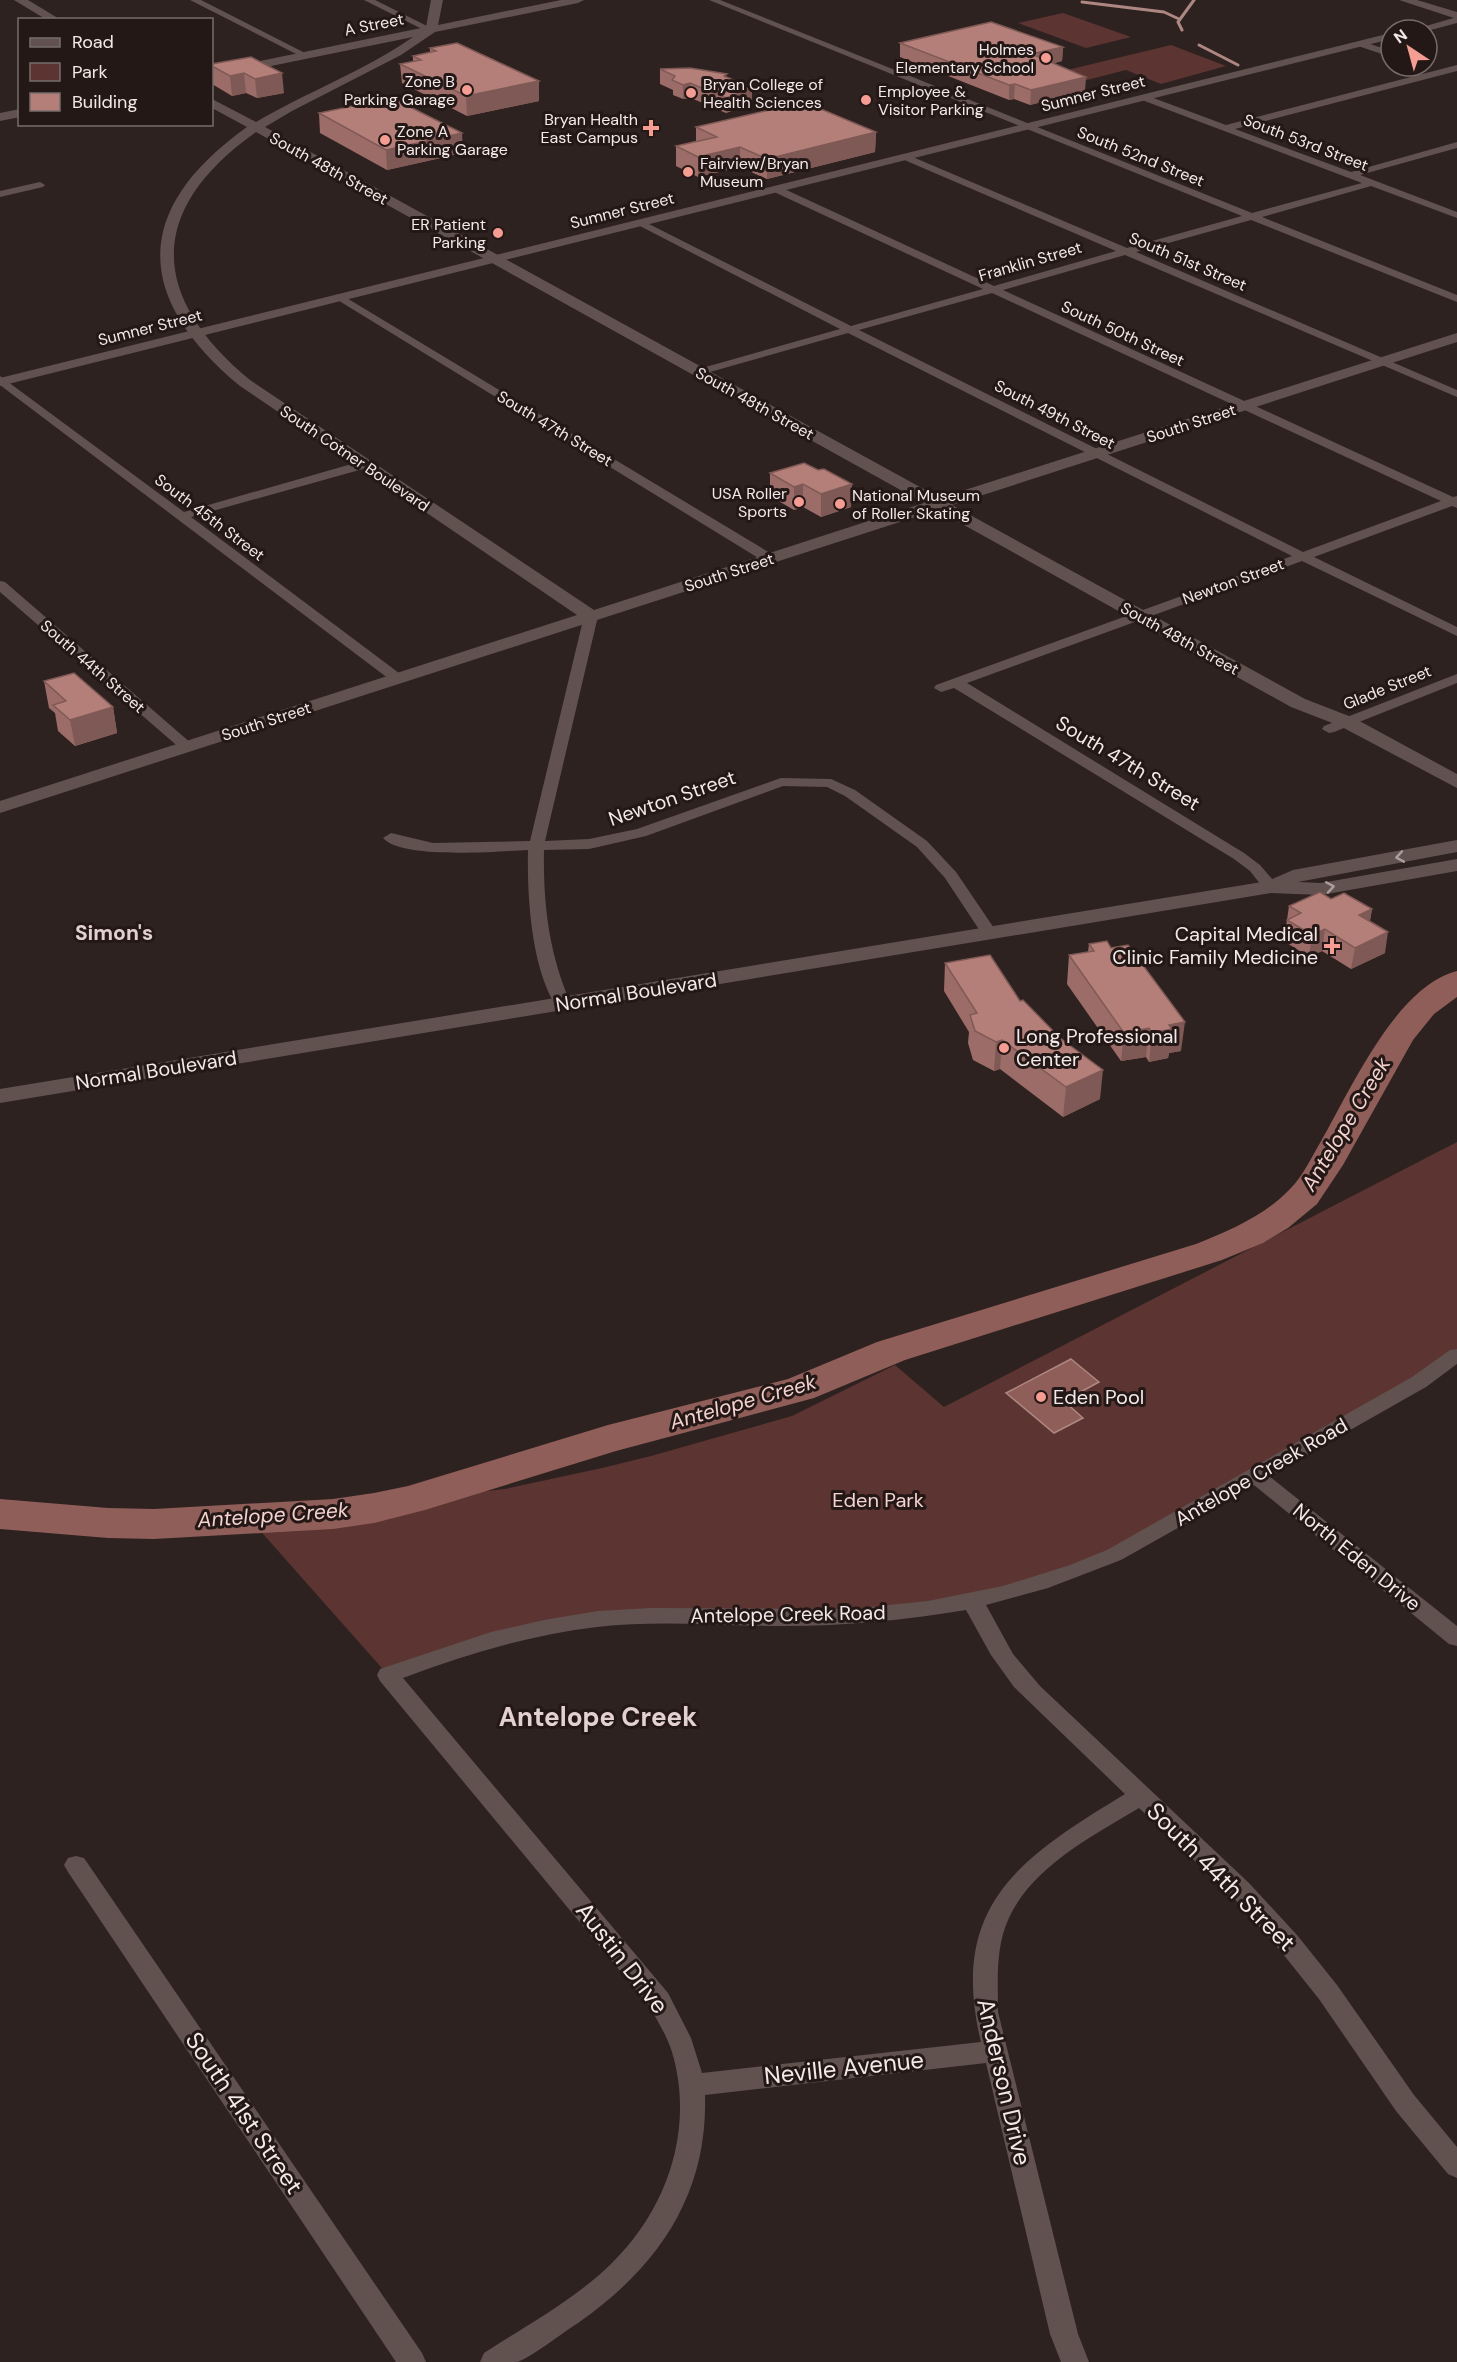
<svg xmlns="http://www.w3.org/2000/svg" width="1457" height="2362" font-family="'DM Sans',sans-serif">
	<rect width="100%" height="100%" fill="#2e2220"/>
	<g fill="#5c3431">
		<polygon points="1063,13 1131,37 1086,48 1018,23"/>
		<polygon points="1171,45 1226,66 1161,84 1126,70 1083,81 1059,72"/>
		<polygon points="1457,1142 1457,1355 1114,1555 950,1605 599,1619 388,1675 241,1509 361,1505 505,1489 602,1468 651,1456 792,1416 895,1365 944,1407"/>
	</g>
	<polygon fill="#905e58" stroke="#ad8883" stroke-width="1.5" points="1071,1359 1099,1382 1064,1401 1083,1418 1054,1433 1006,1393"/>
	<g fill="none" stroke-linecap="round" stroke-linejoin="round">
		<g stroke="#ad8883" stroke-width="3">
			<polyline points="1082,2 1164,12 1179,19"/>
			<polyline points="1182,30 1178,22 1194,0"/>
			<polyline points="1199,45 1238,65"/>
		</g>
		<path fill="#905e58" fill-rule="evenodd" d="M1457,971V997L1434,1014L1413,1040L1343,1165L1317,1204L1288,1228L1263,1243L1222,1260L905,1360L814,1398L616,1451L425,1510L374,1523L333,1529L154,1539L108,1538L0,1529V1499L108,1508L154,1509L333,1499L374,1493L408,1486L608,1425L788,1379L877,1342L1196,1244C1230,1230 1264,1216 1290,1189C1303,1176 1311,1158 1320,1143C1350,1091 1396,986 1457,971Z"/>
		<g fill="#615250" fill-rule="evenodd">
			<polygon points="190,0 201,0 309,55 302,57"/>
			<polygon points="364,0 375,0 435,30 428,32"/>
			<path d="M709,0H720L1252,213L1362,183L1142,100V96H1148L1226,125L1457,65V71L1235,129L1351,172L1457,142V148L1360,175L1457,212V218L1371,186L1262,217L1457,295V302L1251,220L1136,252L1457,390V397L1125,255L1003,290L1453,497L1457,496V508L1452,506L1314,557L1457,627V636L1302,561L967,683L1244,853L1260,865L1279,887L1277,890H1265L1250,871L1234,859L954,688L941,692L934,688L936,685L1292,556L848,333L703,374H695V370L840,329L634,223L643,221L851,326L983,289L772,191V187H780L994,286L1116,251L902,159V155H908L1127,248L1242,216ZM992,293L1441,501L1303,552L859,330Z"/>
			<polygon points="1361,41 1391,51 1391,57 1358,46 1357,44"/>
			<polygon points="40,182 45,185 43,187 0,197 0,191"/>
			<polygon points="340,294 775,556 776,559 775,562 765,562 336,299 336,295"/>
			<polygon points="0,376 184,512 362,461 370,461 370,467 191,517 403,676 405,679 403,682 393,682 0,385"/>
			<polygon points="0,581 5,582 192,744 194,747 192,750 182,750 0,592"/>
			<path d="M591,612L598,616L545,841L589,839L637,829L781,778L831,779L855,790L927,841L956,872L998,934L996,937H984L945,878L917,847L845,796L827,787L783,786L646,836L589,849L544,850C543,904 549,954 571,1004L563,1009L557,1008C531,968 527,896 528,850C499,851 402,860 383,838L391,833L433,843L530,841L584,616Z"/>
			<polygon points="1457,674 1457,683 1334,732 1329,733 1322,729 1324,726"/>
			<path d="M1457,1349V1364L1426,1387L1269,1476L1457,1626V1646L1449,1644L1254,1485L1121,1560L1048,1588L986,1605L1013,1654L1040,1686L1249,1883L1297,1935L1337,1985L1414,2095L1457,2147V2178L1448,2174L1396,2111L1319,1999L1279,1949L1233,1897L1139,1808C1089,1838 1020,1873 1003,1934C996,1960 998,1986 998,2012L1078,2334L1089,2362H1061L1050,2334L986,2063L705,2095C708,2195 658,2267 578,2323C565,2331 529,2359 517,2362C506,2362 492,2362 480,2362L484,2353C527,2325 574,2300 611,2264C667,2210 695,2129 672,2052C667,2036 658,2022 650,2007L380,1681L377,1675L380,1669L491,1632L544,1620L598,1611L651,1608L850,1609L928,1601L1003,1586L1070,1565L1107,1550L1412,1377L1450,1350ZM966,1610L991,1655L1014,1687L1125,1794C1020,1858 948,1905 981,2042L702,2073L691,2038L668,1993L403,1678C466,1654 530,1635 597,1627C659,1620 722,1626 784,1626C845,1626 906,1620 966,1610Z"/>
			<polygon points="76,1856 84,1858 422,2353 426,2362 396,2362 68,1872 64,1865 68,1858"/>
		</g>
		<g fill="#615250" fill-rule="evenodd">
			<polygon points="1457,17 1457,23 1427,31 1412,30"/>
			<polygon points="1391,33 1391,39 0,386 0,378"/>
		</g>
		<g fill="#615250" fill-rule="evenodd">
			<polygon points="14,0 28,0 61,20 47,20"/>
			<path d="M431,0H443L438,25L561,0H584L578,3L435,32L401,55L292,111L265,127L940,498L1457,333V342L952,505L1305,699L1354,718L1457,774V788L1340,726L1291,707L937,510L0,813V801L577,615L240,386C133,297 132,209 247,127L212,108V99L256,122C307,92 364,71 413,37L212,78V71L426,27ZM256,132L924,503L594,610L250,380C149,296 146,210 256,132Z"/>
			<polygon points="1399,0 1417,0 1457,12 1457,19"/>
			<polygon points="20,109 20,117 0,121 0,113"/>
			<polygon points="1457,840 1457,852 1298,882 1321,883 1457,859 1457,871 1321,895 1271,893 0,1103 0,1089 1268,881 1293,870"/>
		</g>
	</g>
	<g fill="#9c6d68">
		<polygon points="900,43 1063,47 1062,61 1054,63 1085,91 1030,105 1014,99 1009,100 900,57"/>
		<polygon points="430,48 539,101 467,116 402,83 400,64 413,61 413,56 430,52"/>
		<polygon points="251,57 284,93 257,98 246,93 232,96 212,84 212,64"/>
		<polygon points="660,69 727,77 752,88 752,103 726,113 691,98 683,99 673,95 673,90 660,84"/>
		<polygon points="319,113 463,153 387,170 320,133"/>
		<polygon points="696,127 876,132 875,152 767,179 740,167 698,177 676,166 676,146 696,141"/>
		<polygon points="818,470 852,484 851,507 821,517 803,507 794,510 770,496 770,473"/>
		<polygon points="44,681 113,707 117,733 75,746 58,731 55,713 49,708"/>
		<polygon points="1331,899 1372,909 1370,921 1385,953 1351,969 1322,951 1309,957 1284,941 1289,906"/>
		<polygon points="1089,944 1181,1051 1169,1053 1168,1058 1149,1062 1146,1057 1121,1061 1067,984 1069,955 1088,952"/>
		<polygon points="945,963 1100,1099 1063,1117 1000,1069 994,1071 973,1060 968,1043 969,1032 944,991"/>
	</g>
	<g fill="#7f5955">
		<polygon points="1063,47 1062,61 1040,67 1036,53"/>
		<polygon points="244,73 246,93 232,96 230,76"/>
		<polygon points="282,73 284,93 257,98 255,79"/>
		<polygon points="1086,77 1085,91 1030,105 1031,90"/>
		<polygon points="539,81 539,101 467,116 466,96"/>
		<polygon points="690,83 691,98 683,99 683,85"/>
		<polygon points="1015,84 1014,99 1009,100 1009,85"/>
		<polygon points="752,88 752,103 726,113 726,98"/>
		<polygon points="876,132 875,152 767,179 767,159"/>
		<polygon points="462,133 463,153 387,170 386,150"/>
		<polygon points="740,147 740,167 698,177 698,157"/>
		<polygon points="803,484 803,507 794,510 794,487"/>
		<polygon points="852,484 851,507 821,517 821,494"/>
		<polygon points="113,707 117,733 75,746 70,720"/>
		<polygon points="1372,909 1368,930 1359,915"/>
		<polygon points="1325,929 1322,951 1309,957 1312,935"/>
		<polygon points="1388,932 1385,953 1351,969 1355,948"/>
		<polygon points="1185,1022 1181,1051 1169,1053 1168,1058 1149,1062 1152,1033 1169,1025"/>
		<polygon points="1149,1028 1146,1057 1121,1061 1124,1033"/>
		<polygon points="1002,1040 1000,1069 994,1071 996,1042"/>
		<polygon points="1103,1070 1100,1099 1063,1117 1066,1087"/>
	</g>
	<g fill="#b57f79" stroke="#7f5955" stroke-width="1.5">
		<polygon points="991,22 1063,47 1036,53 1041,55 1036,56 1086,77 1031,90 1015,84 1009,85 900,43"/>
		<polygon points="457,43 539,81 466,96 400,64 421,60 413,56 436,51 430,48"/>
		<polygon points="251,57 282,73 255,79 244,73 230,76 212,66 212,64"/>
		<polygon points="690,68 727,74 724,76 752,88 726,98 690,83 683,85 672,80 675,76 660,69"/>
		<polygon points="392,98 462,133 386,150 319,113"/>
		<polygon points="804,102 876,132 767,159 740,147 698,157 676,146 717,137 696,127"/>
		<polygon points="804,463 818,470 824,469 852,484 821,494 803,484 794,487 770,473"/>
		<polygon points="74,673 113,707 70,720 53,705 66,701 44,681"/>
		<polygon points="1320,892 1331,899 1344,893 1372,909 1359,915 1388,932 1355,948 1325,929 1312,935 1287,920 1301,913 1289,906"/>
		<polygon points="1107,941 1111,948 1128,945 1185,1022 1169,1025 1172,1029 1152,1033 1149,1028 1124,1033 1069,955 1094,951 1089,944"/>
		<polygon points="990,955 1020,1001 1023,1000 1060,1038 1103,1070 1066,1087 1002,1040 996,1042 975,1031 970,1015 977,1013 945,963"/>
	</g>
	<defs><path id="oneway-chevron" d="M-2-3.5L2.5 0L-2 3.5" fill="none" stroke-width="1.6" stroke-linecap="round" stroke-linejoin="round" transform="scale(1.5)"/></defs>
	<g stroke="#aa9e9c">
		<use href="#oneway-chevron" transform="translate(1400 857) rotate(170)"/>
		<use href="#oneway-chevron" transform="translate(1330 887) rotate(-9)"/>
	</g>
	<g fill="#f59c93" stroke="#241817" stroke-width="2">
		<circle cx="1046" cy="58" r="6"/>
		<circle cx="467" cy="90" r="6"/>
		<circle cx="691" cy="93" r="6"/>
		<circle cx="866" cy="100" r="6"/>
		<path d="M648 119h6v6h6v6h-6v6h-6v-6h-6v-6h6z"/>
		<circle cx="385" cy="140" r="6"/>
		<circle cx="688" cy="172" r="6"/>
		<circle cx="498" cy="233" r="6"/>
		<circle cx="799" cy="502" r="6"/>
		<circle cx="840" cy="504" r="6"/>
		<path d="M1329 937h6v6h6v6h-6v6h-6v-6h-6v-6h6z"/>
		<circle cx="1004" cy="1048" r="6"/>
		<circle cx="1041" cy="1397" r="6"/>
	</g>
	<g text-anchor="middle" stroke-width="6" stroke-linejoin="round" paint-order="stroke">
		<g font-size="16" fill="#f2e9e8" stroke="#241817">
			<text transform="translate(374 24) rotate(-11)" y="6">A Street</text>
			<text transform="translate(1093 93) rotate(-14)" y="6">Sumner Street</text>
			<text transform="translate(1306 142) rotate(21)" y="6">South 53rd Street</text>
			<text transform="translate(1141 156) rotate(22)" y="6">South 52nd Street</text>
			<text transform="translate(329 168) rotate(29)" y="6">South 48th Street</text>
			<text transform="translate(622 210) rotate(-14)" y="6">Sumner Street</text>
			<text transform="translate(1030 261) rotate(-16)" y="6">Franklin Street</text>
			<text transform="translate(1188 261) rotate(23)" y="6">South 51st Street</text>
			<text transform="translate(150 327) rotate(-14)" y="6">Sumner Street</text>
			<text transform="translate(1123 333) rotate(25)" y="6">South 50th Street</text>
			<text transform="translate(755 403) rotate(29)" y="6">South 48th Street</text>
			<text transform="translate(1055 414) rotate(27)" y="6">South 49th Street</text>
			<text transform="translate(1191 423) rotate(-18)" y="6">South Street</text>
			<text transform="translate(555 428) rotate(31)" y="6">South 47th Street</text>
			<text transform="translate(355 458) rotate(34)" y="6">South Cotner Boulevard</text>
			<text transform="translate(210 517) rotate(37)" y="6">South 45th Street</text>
			<text transform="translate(729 572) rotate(-18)" y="6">South Street</text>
			<text transform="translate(1233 581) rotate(-20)" y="6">Newton Street</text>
			<text transform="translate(1180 638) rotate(29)" y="6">South 48th Street</text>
			<text transform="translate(93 666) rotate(41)" y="6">South 44th Street</text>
			<text transform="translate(1387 687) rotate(-22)" y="6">Glade Street</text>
			<text transform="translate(266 721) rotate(-18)" y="6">South Street</text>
		</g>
		<g font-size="16" fill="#f2e9e8" stroke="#241817" text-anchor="end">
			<text x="1034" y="55">Holmes<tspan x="1034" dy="18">Elementary School</tspan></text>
			<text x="455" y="87">Zone B<tspan x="455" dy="18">Parking Garage</tspan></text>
			<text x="703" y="90" text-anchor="start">Bryan College of<tspan x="703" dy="18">Health Sciences</tspan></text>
			<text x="878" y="97" text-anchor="start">Employee &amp;<tspan x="878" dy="18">Visitor Parking</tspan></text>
			<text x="638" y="125">Bryan Health<tspan x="638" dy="18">East Campus</tspan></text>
			<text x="397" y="137" text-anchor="start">Zone A<tspan x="397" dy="18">Parking Garage</tspan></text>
			<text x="700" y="169" text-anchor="start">Fairview/Bryan<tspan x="700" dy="18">Museum</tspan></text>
			<text x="486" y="230">ER Patient<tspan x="486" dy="18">Parking</tspan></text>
			<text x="787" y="499">USA Roller<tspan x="787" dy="18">Sports</tspan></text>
			<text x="852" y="501" text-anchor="start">National Museum<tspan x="852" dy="18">of Roller Skating</tspan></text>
		</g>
		<g font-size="20" fill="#f2e9e8" stroke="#241817">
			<text transform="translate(1128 763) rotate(31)" y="7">South 47th Street</text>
			<text transform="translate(672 798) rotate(-19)" y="7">Newton Street</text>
			<text transform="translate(636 992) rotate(-9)" y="7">Normal Boulevard</text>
			<text transform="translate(156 1070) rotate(-9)" y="7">Normal Boulevard</text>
			<text transform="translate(1261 1472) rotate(-30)" y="7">Antelope Creek Road</text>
			<text transform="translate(1357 1557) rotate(39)" y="7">North Eden Drive</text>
			<text transform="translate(788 1614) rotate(-1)" y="7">Antelope Creek Road</text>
		</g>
		<g font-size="20" fill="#f2e9e8" stroke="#241817" text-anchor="start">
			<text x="1318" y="941" text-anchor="end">Capital Medical<tspan x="1318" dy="23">Clinic Family Medicine</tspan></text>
			<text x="1016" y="1043">Long Professional<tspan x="1016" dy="23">Center</tspan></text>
			<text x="1053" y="1404">Eden Pool</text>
		</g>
		<g font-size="20" fill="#f5d3cf" stroke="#241817">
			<text x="878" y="1507">Eden Park</text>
		</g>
		<g font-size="21" font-weight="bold" fill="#e2d1cf" stroke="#241817">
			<text x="114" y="940">Simon's</text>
		</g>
		<g font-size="21" font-style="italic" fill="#f4d2ce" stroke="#241817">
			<text transform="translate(1346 1124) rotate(-59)" y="7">Antelope Creek</text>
			<text transform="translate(743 1402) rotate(-16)" y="7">Antelope Creek</text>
			<text transform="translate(273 1515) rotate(-4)" y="7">Antelope Creek</text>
		</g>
		<g font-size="24" fill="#f2e9e8" stroke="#241817">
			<text transform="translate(1221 1877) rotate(45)" y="8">South 44th Street</text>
			<text transform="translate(622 1958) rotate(52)" y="8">Austin Drive</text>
			<text transform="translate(844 2068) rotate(-6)" y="8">Neville Avenue</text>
			<text transform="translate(1004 2082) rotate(77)" y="8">Anderson Drive</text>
			<text transform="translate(244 2113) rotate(56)" y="8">South 41st Street</text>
		</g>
		<g font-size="26" font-weight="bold" fill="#e2d1cf" stroke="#241817">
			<text x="598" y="1726">Antelope Creek</text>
		</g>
	</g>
	<rect x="18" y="18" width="195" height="108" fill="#241817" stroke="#766c6b" stroke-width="1.5"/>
	<rect x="30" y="38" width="30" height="9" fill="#615250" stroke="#766c6b" stroke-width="1.5"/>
	<text x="72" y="48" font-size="18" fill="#f2e9e8">Road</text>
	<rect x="30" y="63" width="30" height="18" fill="#5c3431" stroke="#766c6b" stroke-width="1.5"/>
	<text x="72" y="78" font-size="18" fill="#f2e9e8">Park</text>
	<rect x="30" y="93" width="30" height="18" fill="#b57f79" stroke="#766c6b" stroke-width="1.5"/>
	<text x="72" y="108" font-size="18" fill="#f2e9e8">Building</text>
	<g transform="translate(1409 48) rotate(324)"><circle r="28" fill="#241817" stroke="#766c6b" stroke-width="1.5"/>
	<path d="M0-4.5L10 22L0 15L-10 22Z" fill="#f59c93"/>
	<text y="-9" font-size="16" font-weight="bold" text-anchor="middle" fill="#f2e9e8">N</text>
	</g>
</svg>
